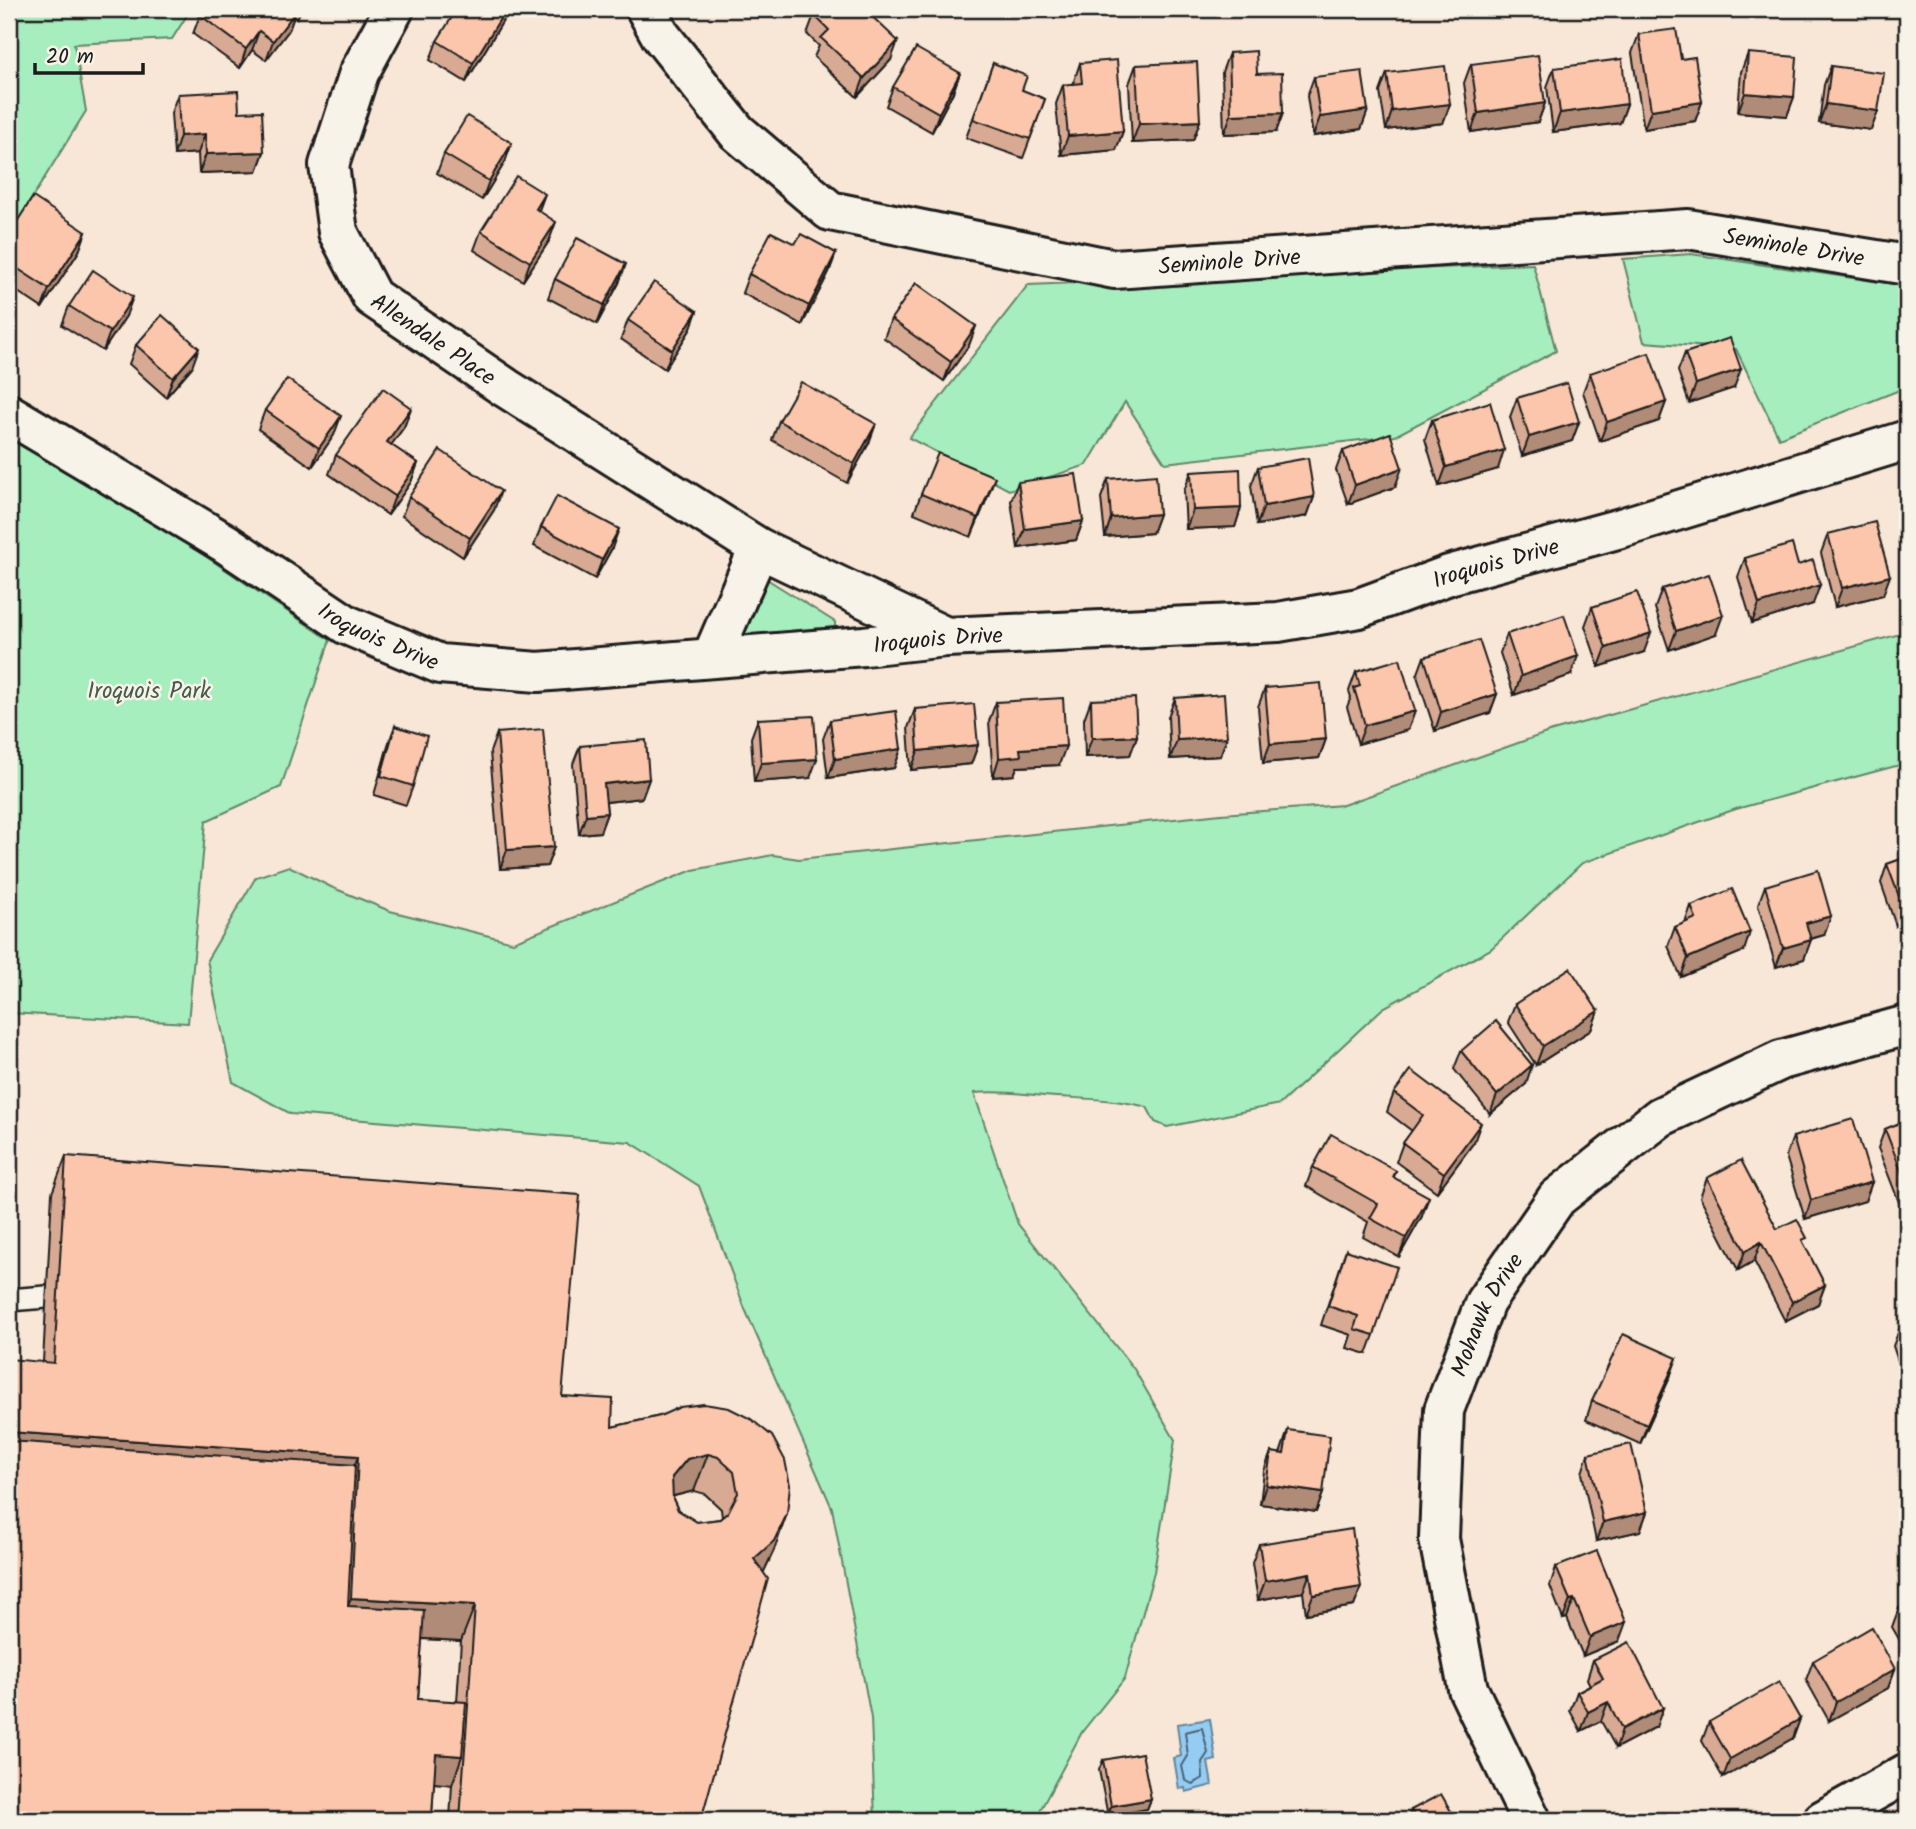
<svg xmlns="http://www.w3.org/2000/svg" width="1916" height="1829" font-family="Kalam,sans-serif">
	<rect width="100%" height="100%" fill="#f8e6d6"/>
	<filter id="ink" filterUnits="userSpaceOnUse"><feTurbulence type="fractalNoise" baseFrequency=".0143" numOctaves="2"/><feDisplacementMap in="SourceGraphic" scale="14" xChannelSelector="R" yChannelSelector="G"/><feConvolveMatrix kernelMatrix="1 2 1 2 8 2 1 2 1" color-interpolation-filters="sRGB"/></filter>
	<g filter="url(#ink)">
		<g fill="#a6eebd" stroke="#61856c" stroke-width="2">
			<polygon points="9,9 191,9 172,39 74,44 86,111 9,235"/>
			<polygon points="1691,254 1907,286 1907,387 1779,438 1736,349 1644,342 1623,259"/>
			<polygon points="1533,264 1556,351 1395,436 1165,463 1125,402 1087,465 1009,490 909,438 1028,285"/>
			<polygon points="9,424 330,640 281,787 206,821 188,1023 9,1013"/>
			<polygon points="762,576 835,622 835,627 746,635 743,630"/>
			<path d="M1907,632V763L1736,809L1582,863L1491,949L1383,1008L1280,1104L1167,1127L1155,1122L1147,1107C1112,1098 1080,1099 1044,1096C1020,1093 998,1091 974,1093L1018,1224L1134,1369L1175,1440L1154,1572L1125,1678L1082,1732L1035,1820H875L871,1718L832,1508L745,1309L699,1186L630,1142L291,1114L233,1082L207,960L256,877L289,866L331,887L390,911L513,942L693,870L773,855L799,859L1221,814L1343,805L1549,732Z"/>
		</g>
		<polygon fill="#94ccf3" stroke="#64869d" stroke-width="2" points="1210,1719 1216,1760 1208,1762 1212,1785 1186,1792 1185,1788 1179,1789 1174,1758 1181,1756 1177,1724"/>
		<g fill="none" stroke-linecap="round" stroke-linejoin="round">
			<polygon stroke="#4c6272" stroke-width="2" points="1202,1728 1208,1753 1202,1762 1203,1778 1192,1784 1185,1780 1182,1766 1188,1756 1185,1732"/>
			<defs>
				<polyline id="service" points="9,1300 46,1297"/>
				<g id="minor">
					<path id="s1" d="M394,9L359,73L329,165L338,232L372,297L506,388L759,548L946,637"/>
					<path id="s2" d="M646,9L661,36L737,132L830,211L1114,269L1688,229L1907,265"/>
					<path id="s3" d="M9,414L225,543L347,625L440,664L538,672L864,646L946,637L1278,622L1359,608L1449,575L1621,528L1907,440"/>
					<polyline points="712,657 759,548"/>
					<path id="s4" d="M1531,1820L1468,1689L1439,1539L1444,1410L1485,1302L1557,1198L1660,1117L1781,1060L1907,1025"/>
					<polyline points="1823,1820 1907,1773"/>
				</g>
			</defs>
			<use href="#service" stroke="#1c1c1c" stroke-width="26"/>
			<use href="#minor" stroke="#1c1c1c" stroke-width="44"/>
			<use href="#service" stroke="#f7f3e8" stroke-width="21"/>
			<use href="#minor" stroke="#f7f3e8" stroke-width="38"/>
		</g>
		<g fill="#d8aa94" stroke="#1c1c1c" stroke-width="2" fill-rule="evenodd">
			<polygon points="205,9 302,9 297,18 294,16 289,30 266,60 252,50 240,68 193,34 200,15"/>
			<polygon points="510,9 466,82 430,60 437,41"/>
			<polygon points="814,15 891,60 857,97 814,57 819,46 807,34"/>
			<polygon points="1639,34 1681,59 1702,102 1695,121 1644,129 1632,53"/>
			<polygon points="1229,53 1257,74 1283,113 1276,132 1224,134 1222,72"/>
			<polygon points="1748,53 1794,97 1787,116 1738,112 1741,72"/>
			<polygon points="993,63 1022,90 1045,99 1023,158 966,138"/>
			<polygon points="1080,63 1123,131 1116,150 1061,155 1056,104 1063,85 1073,84"/>
			<polygon points="1471,64 1545,103 1538,122 1471,132 1464,83"/>
			<polygon points="1136,65 1200,121 1193,140 1132,143 1129,84"/>
			<polygon points="1831,66 1878,111 1871,130 1819,123 1824,85"/>
			<polygon points="1554,68 1627,104 1620,123 1553,132 1547,87"/>
			<polygon points="960,73 953,92 932,132 886,106 893,87"/>
			<polygon points="1387,73 1450,104 1443,123 1386,130 1380,92"/>
			<polygon points="1314,77 1368,110 1361,129 1313,136 1307,96"/>
			<polygon points="178,94 239,112 264,152 257,171 199,173 198,153 174,155 171,113"/>
			<polygon points="1907,105 1907,135 1903,134"/>
			<polygon points="444,154 505,162 482,200 437,173"/>
			<polygon points="481,231 549,241 523,281 474,250"/>
			<polygon points="86,232 79,251 42,308 9,286 9,234"/>
			<polygon points="795,244 836,253 829,272 802,325 742,293 749,274"/>
			<polygon points="555,279 619,283 597,324 548,298"/>
			<polygon points="69,306 126,316 103,351 62,325"/>
			<polygon points="697,311 690,330 665,369 621,339 628,320"/>
			<polygon points="891,319 976,326 969,345 944,381 884,338"/>
			<polygon points="136,345 192,367 166,397 129,364"/>
			<polygon points="1685,353 1734,388 1689,403 1678,371"/>
			<polygon points="1590,373 1666,402 1659,421 1600,441 1583,392"/>
			<polygon points="1517,398 1579,422 1572,441 1522,456 1510,417"/>
			<polygon points="411,408 404,427 391,445 418,463 411,482 388,515 329,474 336,455"/>
			<polygon points="265,410 334,435 312,467 258,429"/>
			<polygon points="1432,420 1498,469 1439,486 1425,439"/>
			<polygon points="779,421 869,443 847,483 772,440"/>
			<polygon points="1343,451 1395,487 1348,504 1336,470"/>
			<polygon points="1258,467 1314,497 1307,516 1257,525 1251,486"/>
			<polygon points="1191,472 1241,508 1235,527 1186,529 1184,491"/>
			<polygon points="1108,479 1159,514 1152,533 1105,537 1101,498"/>
			<polygon points="1018,482 1083,521 1076,540 1018,548 1011,501"/>
			<polygon points="921,494 988,496 971,537 914,513"/>
			<polygon points="409,497 494,510 463,557 402,516"/>
			<polygon points="1907,519 1907,571 1898,539 1905,520"/>
			<polygon points="541,527 612,548 595,579 534,546"/>
			<polygon points="1828,534 1883,595 1835,607 1821,553"/>
			<polygon points="1745,558 1798,565 1813,604 1752,623 1738,577"/>
			<polygon points="1662,589 1716,634 1669,650 1655,608"/>
			<polygon points="1592,607 1644,652 1599,667 1585,626"/>
			<polygon points="1507,634 1571,675 1514,695 1500,653"/>
			<polygon points="1424,657 1497,694 1490,713 1435,731 1417,676"/>
			<polygon points="1356,672 1415,711 1408,730 1358,744 1347,707 1351,697 1349,691"/>
			<polygon points="1265,688 1326,739 1319,758 1263,763 1258,707"/>
			<polygon points="1175,698 1220,756 1170,759 1168,717"/>
			<polygon points="1091,700 1137,736 1130,755 1085,757 1084,719"/>
			<polygon points="996,702 1059,765 1017,767 1014,775 993,777 989,721"/>
			<polygon points="915,709 978,745 971,764 911,770 908,728"/>
			<polygon points="758,719 810,778 754,782 751,738"/>
			<polygon points="830,720 901,749 894,768 828,778 823,739"/>
			<polygon points="395,726 413,786 406,805 374,795 388,745"/>
			<polygon points="497,733 554,847 547,866 500,869 490,752"/>
			<polygon points="580,746 649,779 642,798 606,802 607,813 600,832 579,834 573,764"/>
			<polygon points="1907,857 1907,922 1896,926 1881,883 1887,864"/>
			<polygon points="1765,886 1824,935 1811,939 1804,959 1776,967 1758,905"/>
			<polygon points="1691,906 1744,951 1681,977 1668,946 1675,927 1685,923"/>
			<polygon points="1515,1004 1598,1011 1591,1030 1536,1065 1508,1022"/>
			<polygon points="1461,1051 1526,1084 1490,1114 1454,1069"/>
			<polygon points="1394,1093 1474,1142 1437,1192 1396,1162 1403,1143 1412,1131 1387,1112"/>
			<polygon points="1907,1120 1907,1223 1878,1148 1885,1129"/>
			<polygon points="1793,1137 1872,1182 1865,1201 1805,1219 1786,1156"/>
			<path d="M66,1156L562,1396L612,1427L660,1416L704,1404L774,1550L763,1573L701,1820H450L452,1784L434,1783L432,1815L9,1820L43,1362L52,1193ZM694,1491L705,1494L721,1509L722,1517L720,1519L697,1522L678,1510L673,1499L674,1496ZM422,1639L461,1641L457,1702L418,1699Z"/>
			<polygon points="1313,1167 1396,1171 1394,1177 1422,1216 1399,1257 1363,1237 1368,1222 1306,1186"/>
			<polygon points="1707,1178 1777,1229 1804,1245 1825,1285 1818,1304 1785,1321 1754,1261 1738,1270 1700,1197"/>
			<polygon points="1346,1250 1374,1335 1367,1354 1347,1348 1351,1335 1321,1325"/>
			<polygon points="1907,1316 1907,1388 1893,1346 1904,1317"/>
			<polygon points="1670,1377 1640,1444 1586,1420 1592,1401"/>
			<polygon points="1288,1430 1323,1493 1316,1512 1260,1504 1264,1471 1271,1452 1280,1454"/>
			<polygon points="1588,1454 1647,1512 1640,1531 1596,1541 1582,1473"/>
			<polygon points="1259,1544 1361,1587 1354,1606 1306,1614 1303,1592 1258,1600 1252,1563"/>
			<polygon points="1556,1567 1619,1641 1583,1656 1567,1618 1563,1619 1550,1586"/>
			<polygon points="1907,1603 1907,1653 1892,1627 1899,1608"/>
			<polygon points="1593,1660 1656,1727 1616,1748 1601,1721 1581,1731 1570,1711 1577,1692 1590,1685 1587,1679"/>
			<polygon points="1813,1661 1895,1669 1888,1688 1829,1721 1806,1680"/>
			<polygon points="1800,1719 1793,1738 1723,1778 1702,1741 1709,1722"/>
			<polygon points="1103,1760 1151,1799 1147,1809 1108,1816 1099,1770"/>
			<polygon points="1411,1810 1456,1820 1407,1820"/>
		</g>
		<g fill="#b08b78" stroke="#1c1c1c" stroke-width="2">
			<polygon points="506,9 510,9 466,82 473,63"/>
			<polygon points="296,11 289,30 266,60 273,41"/>
			<polygon points="259,31 252,50 240,68 246,49"/>
			<polygon points="898,41 891,60 857,97 864,78"/>
			<polygon points="960,73 953,92 932,132 939,113"/>
			<polygon points="1745,93 1794,97 1787,116 1738,112"/>
			<polygon points="1702,102 1695,121 1644,129 1651,110"/>
			<polygon points="1545,103 1538,122 1471,132 1478,113"/>
			<polygon points="1450,104 1443,123 1386,130 1392,111"/>
			<polygon points="1627,104 1620,123 1553,132 1560,113"/>
			<polygon points="1826,104 1878,111 1871,130 1819,123"/>
			<polygon points="1368,110 1361,129 1313,136 1320,117"/>
			<polygon points="1283,113 1276,132 1224,134 1231,115"/>
			<polygon points="1200,121 1193,140 1132,143 1139,124"/>
			<polygon points="1907,124 1907,135 1903,134"/>
			<polygon points="1123,131 1116,150 1061,155 1068,136"/>
			<polygon points="205,134 198,153 174,155 180,136"/>
			<polygon points="512,143 505,162 482,200 489,181"/>
			<polygon points="264,152 257,171 199,173 206,154"/>
			<polygon points="545,194 538,213 536,209"/>
			<polygon points="556,222 549,241 523,281 530,262"/>
			<polygon points="86,232 79,251 42,308 49,289"/>
			<polygon points="836,253 829,272 802,325 809,306"/>
			<polygon points="626,264 619,283 597,324 604,305"/>
			<polygon points="133,297 126,316 103,351 110,332"/>
			<polygon points="697,311 690,330 665,369 672,350"/>
			<polygon points="976,326 969,345 944,381 951,362"/>
			<polygon points="199,348 192,367 166,397 173,378"/>
			<polygon points="1741,369 1734,388 1689,403 1696,384"/>
			<polygon points="1666,402 1659,421 1600,441 1607,422"/>
			<polygon points="411,408 404,427 380,461 387,442"/>
			<polygon points="341,416 334,435 312,467 319,448"/>
			<polygon points="1579,422 1572,441 1522,456 1529,437"/>
			<polygon points="876,424 869,443 847,483 854,464"/>
			<polygon points="1504,450 1498,469 1439,486 1446,467"/>
			<polygon points="418,463 411,482 388,515 395,496"/>
			<polygon points="1402,468 1395,487 1348,504 1355,485"/>
			<polygon points="995,477 988,496 971,537 978,518"/>
			<polygon points="501,491 494,510 463,557 470,538"/>
			<polygon points="1314,497 1307,516 1257,525 1264,506"/>
			<polygon points="1241,508 1235,527 1186,529 1193,510"/>
			<polygon points="1159,514 1152,533 1105,537 1111,518"/>
			<polygon points="1083,521 1076,540 1018,548 1025,529"/>
			<polygon points="619,529 612,548 595,579 602,560"/>
			<polygon points="1890,576 1883,595 1835,607 1842,588"/>
			<polygon points="1820,585 1813,604 1752,623 1759,604"/>
			<polygon points="1723,615 1716,634 1669,650 1676,631"/>
			<polygon points="1651,633 1644,652 1599,667 1606,648"/>
			<polygon points="1578,656 1571,675 1514,695 1521,676"/>
			<polygon points="1497,694 1490,713 1435,731 1441,712"/>
			<polygon points="1415,711 1408,730 1358,744 1365,725"/>
			<polygon points="1137,736 1130,755 1085,757 1092,738"/>
			<polygon points="1227,737 1220,756 1170,759 1177,740"/>
			<polygon points="1326,739 1319,758 1263,763 1270,744"/>
			<polygon points="978,745 971,764 911,770 918,751"/>
			<polygon points="1066,746 1059,765 1017,767 1014,775 993,777 999,758 1020,749"/>
			<polygon points="901,749 894,768 828,778 835,759"/>
			<polygon points="817,759 810,778 754,782 761,763"/>
			<polygon points="649,779 642,798 597,803 604,784"/>
			<polygon points="607,813 600,832 579,834 586,815"/>
			<polygon points="554,847 547,866 500,869 507,850"/>
			<polygon points="1907,905 1907,922 1896,926 1903,907"/>
			<polygon points="1831,916 1824,935 1799,942 1806,923"/>
			<polygon points="1750,932 1744,951 1681,977 1688,958"/>
			<polygon points="1811,940 1804,959 1776,967 1783,948"/>
			<polygon points="1598,1011 1591,1030 1536,1065 1543,1046"/>
			<polygon points="1532,1065 1526,1084 1490,1114 1497,1095"/>
			<polygon points="1481,1123 1474,1142 1437,1192 1444,1173"/>
			<polygon points="1872,1182 1865,1201 1805,1219 1811,1200"/>
			<polygon points="1429,1197 1422,1216 1399,1257 1406,1238"/>
			<polygon points="1761,1242 1754,1261 1738,1270 1745,1251"/>
			<polygon points="1825,1285 1818,1304 1785,1321 1792,1302"/>
			<polygon points="1677,1358 1670,1377 1640,1444 1647,1425"/>
			<polygon points="9,1432 358,1456 345,1493 9,1469"/>
			<polygon points="708,1454 694,1491 674,1496 659,1514 672,1477 687,1459"/>
			<polygon points="1266,1485 1323,1493 1316,1512 1260,1504"/>
			<polygon points="1647,1512 1640,1531 1596,1541 1603,1522"/>
			<polygon points="787,1514 774,1550 761,1578 754,1559"/>
			<polygon points="1310,1573 1303,1592 1258,1600 1265,1581"/>
			<polygon points="1361,1587 1354,1606 1306,1614 1313,1595"/>
			<polygon points="351,1598 475,1605 461,1641 338,1634"/>
			<polygon points="1574,1599 1567,1618 1563,1619 1570,1600"/>
			<polygon points="1626,1622 1619,1641 1583,1656 1590,1637"/>
			<polygon points="1895,1669 1888,1688 1829,1721 1836,1702"/>
			<polygon points="1608,1702 1601,1721 1581,1731 1588,1712"/>
			<polygon points="1663,1708 1656,1727 1616,1748 1622,1729"/>
			<polygon points="1800,1719 1793,1738 1723,1778 1730,1759"/>
			<polygon points="436,1754 462,1756 452,1785 426,1782"/>
			<polygon points="1151,1799 1147,1809 1108,1816 1111,1806"/>
		</g>
		<g fill="#fbc6ac" stroke="#1c1c1c" stroke-width="2" fill-rule="evenodd">
			<polygon points="205,9 293,9 296,11 273,41 259,31 246,49 200,15"/>
			<polygon points="457,9 506,9 473,63 437,41"/>
			<polygon points="819,9 864,9 898,41 864,78 821,38 829,30 814,15"/>
			<polygon points="1676,29 1681,59 1695,57 1702,102 1651,110 1639,34"/>
			<polygon points="916,48 960,73 939,113 893,87"/>
			<polygon points="1256,51 1257,74 1282,73 1283,113 1231,115 1229,53"/>
			<polygon points="1748,53 1797,57 1794,97 1745,93"/>
			<polygon points="1538,55 1545,103 1478,113 1471,64"/>
			<polygon points="1622,59 1627,104 1560,113 1554,68"/>
			<polygon points="1117,60 1123,131 1068,136 1063,85 1082,83 1080,63"/>
			<polygon points="1197,62 1200,121 1139,124 1136,65"/>
			<polygon points="993,63 1027,76 1022,90 1045,99 1030,139 973,119"/>
			<polygon points="1445,66 1450,104 1392,111 1387,73"/>
			<polygon points="1831,66 1884,73 1878,111 1826,104"/>
			<polygon points="1362,71 1368,110 1320,117 1314,77"/>
			<polygon points="238,91 239,112 262,111 264,152 206,154 205,134 180,136 178,94"/>
			<polygon points="467,116 512,143 489,181 444,154"/>
			<polygon points="516,176 545,194 536,209 556,222 530,262 481,231"/>
			<polygon points="33,197 86,232 49,289 9,263 9,234"/>
			<polygon points="771,232 795,244 801,234 836,253 809,306 749,274"/>
			<polygon points="577,238 626,264 604,305 555,279"/>
			<polygon points="93,270 133,297 110,332 69,306"/>
			<polygon points="654,282 697,311 672,350 628,320"/>
			<polygon points="916,283 976,326 951,362 891,319"/>
			<polygon points="162,315 199,348 173,378 136,345"/>
			<polygon points="1730,338 1741,369 1696,384 1685,353"/>
			<polygon points="1649,353 1666,402 1607,422 1590,373"/>
			<polygon points="287,379 341,416 319,448 265,410"/>
			<polygon points="801,382 876,424 854,464 779,421"/>
			<polygon points="1567,383 1579,422 1529,437 1517,398"/>
			<polygon points="383,388 411,408 387,442 418,463 395,496 336,455"/>
			<polygon points="1490,402 1504,450 1446,467 1432,420"/>
			<polygon points="1390,433 1402,468 1355,485 1343,451"/>
			<polygon points="440,450 501,491 470,538 409,497"/>
			<polygon points="938,453 995,477 978,518 921,494"/>
			<polygon points="1308,458 1314,497 1264,506 1258,467"/>
			<polygon points="1240,469 1241,508 1193,510 1191,472"/>
			<polygon points="1076,474 1083,521 1025,529 1018,482"/>
			<polygon points="1156,475 1159,514 1111,518 1108,479"/>
			<polygon points="557,496 619,529 602,560 541,527"/>
			<polygon points="1875,522 1890,576 1842,588 1828,534"/>
			<polygon points="1792,544 1798,565 1813,560 1820,585 1759,604 1745,558"/>
			<polygon points="1709,574 1723,615 1676,631 1662,589"/>
			<polygon points="1637,592 1651,633 1606,648 1592,607"/>
			<polygon points="1564,615 1578,656 1521,676 1507,634"/>
			<polygon points="1479,640 1497,694 1441,712 1424,657"/>
			<polygon points="1400,659 1415,711 1365,725 1354,688 1360,686 1356,672"/>
			<polygon points="1321,683 1326,739 1270,744 1265,688"/>
			<polygon points="1224,694 1227,737 1177,740 1175,698"/>
			<polygon points="1063,698 1066,746 1020,749 1021,756 999,758 996,702"/>
			<polygon points="1135,698 1137,736 1092,738 1091,700"/>
			<polygon points="974,704 978,745 918,751 915,709"/>
			<polygon points="896,711 901,749 835,759 830,720"/>
			<polygon points="814,716 817,759 761,763 758,719"/>
			<polygon points="395,726 427,736 413,786 381,776"/>
			<polygon points="543,729 554,847 507,850 497,733"/>
			<polygon points="646,740 649,779 604,784 607,813 586,815 580,746"/>
			<polygon points="1907,857 1907,905 1903,907 1887,864"/>
			<polygon points="1818,870 1831,916 1806,923 1811,940 1783,948 1765,886"/>
			<polygon points="1732,889 1750,932 1688,958 1675,927 1696,918 1691,906"/>
			<polygon points="1570,968 1598,1011 1543,1046 1515,1004"/>
			<polygon points="1496,1021 1532,1065 1497,1095 1461,1051"/>
			<polygon points="1411,1070 1481,1123 1444,1173 1403,1143 1423,1115 1394,1093"/>
			<polygon points="1853,1119 1872,1182 1811,1200 1793,1137"/>
			<polygon points="1907,1120 1907,1186 1885,1129"/>
			<polygon points="1331,1134 1396,1171 1393,1177 1429,1197 1406,1238 1370,1218 1378,1204 1313,1167"/>
			<path d="M66,1156L580,1195L562,1396L613,1399L612,1427L660,1416L680,1407L704,1404L729,1408L751,1419L772,1436L785,1460L790,1485L787,1514L774,1541L754,1559L768,1579L701,1820H460L475,1605L351,1598L358,1456L9,1432V1359L54,1363ZM708,1454L718,1457L734,1472L738,1493L728,1512L720,1519L697,1522L678,1510L673,1499L672,1477L687,1459Z"/>
			<polygon points="1741,1160 1777,1229 1797,1219 1807,1238 1802,1240 1825,1285 1792,1302 1761,1242 1745,1251 1707,1178"/>
			<polygon points="1346,1250 1397,1267 1374,1335 1354,1329 1358,1316 1328,1306"/>
			<polygon points="1907,1316 1907,1329 1904,1317"/>
			<polygon points="1623,1334 1677,1358 1647,1425 1592,1401"/>
			<polygon points="1288,1430 1330,1436 1323,1493 1266,1485 1271,1452 1284,1454"/>
			<polygon points="9,1441 355,1465 348,1606 424,1610 418,1699 466,1702 462,1756 436,1754 432,1815 445,1816 445,1820 9,1820"/>
			<polygon points="1631,1444 1647,1512 1603,1522 1588,1454"/>
			<polygon points="1352,1529 1361,1587 1313,1595 1310,1573 1265,1581 1259,1544"/>
			<polygon points="1597,1551 1626,1622 1590,1637 1574,1599 1570,1600 1556,1567"/>
			<polygon points="1907,1603 1907,1622 1899,1608"/>
			<polygon points="1872,1627 1895,1669 1836,1702 1813,1661"/>
			<polygon points="1629,1642 1663,1708 1622,1729 1608,1702 1588,1712 1577,1692 1603,1678 1593,1660"/>
			<polygon points="1779,1682 1800,1719 1730,1759 1709,1722"/>
			<polygon points="1142,1753 1151,1799 1111,1806 1103,1760"/>
			<polygon points="1441,1794 1456,1820 1416,1820 1411,1810"/>
			<polygon points="1472,1816 1475,1820 1465,1820"/>
		</g>
	</g>
	<g text-anchor="middle" stroke-width="5" stroke-linejoin="round" paint-order="stroke">
		<g font-size="23" fill="#1c1c1c" stroke="#f7f3e8">
			<text dy="8" stroke="none"><textPath href="#s2" startOffset="1248">Seminole Drive</textPath></text>
			<text dy="8" stroke="none"><textPath href="#s2" startOffset="681">Seminole Drive</textPath></text>
			<text dy="8" stroke="none"><textPath href="#s1" startOffset="385">Allendale Place</textPath></text>
			<text dy="8" stroke="none"><textPath href="#s3" startOffset="1566">Iroquois Drive</textPath></text>
			<text dy="8" stroke="none"><textPath href="#s3" startOffset="432">Iroquois Drive</textPath></text>
			<text dy="8" stroke="none"><textPath href="#s3" startOffset="999">Iroquois Drive</textPath></text>
			<text dy="8" stroke="none"><textPath href="#s4" startOffset="532">Mohawk Drive</textPath></text>
		</g>
		<g font-size="23" fill="#455b4c" stroke="#f7f3e8">
			<text x="149" y="698">Iroquois Park</text>
		</g>
	</g>
	<rect width="1916" height="1829" fill="none" stroke="#f7f3e8" stroke-width="35"/>
	<rect x="18" y="18" width="1881" height="1794" fill="none" stroke="#1c1c1c" stroke-width="2.5" filter="url(#ink)"/>
	<path d="M35 63v10h108v-10" fill="none" stroke="#1c1c1c" stroke-width="3.5"/>
	<text x="46" y="63" font-size="21" fill="#1c1c1c" stroke="#f7f3e8" stroke-width="5" paint-order="stroke">20 m</text>
</svg>
